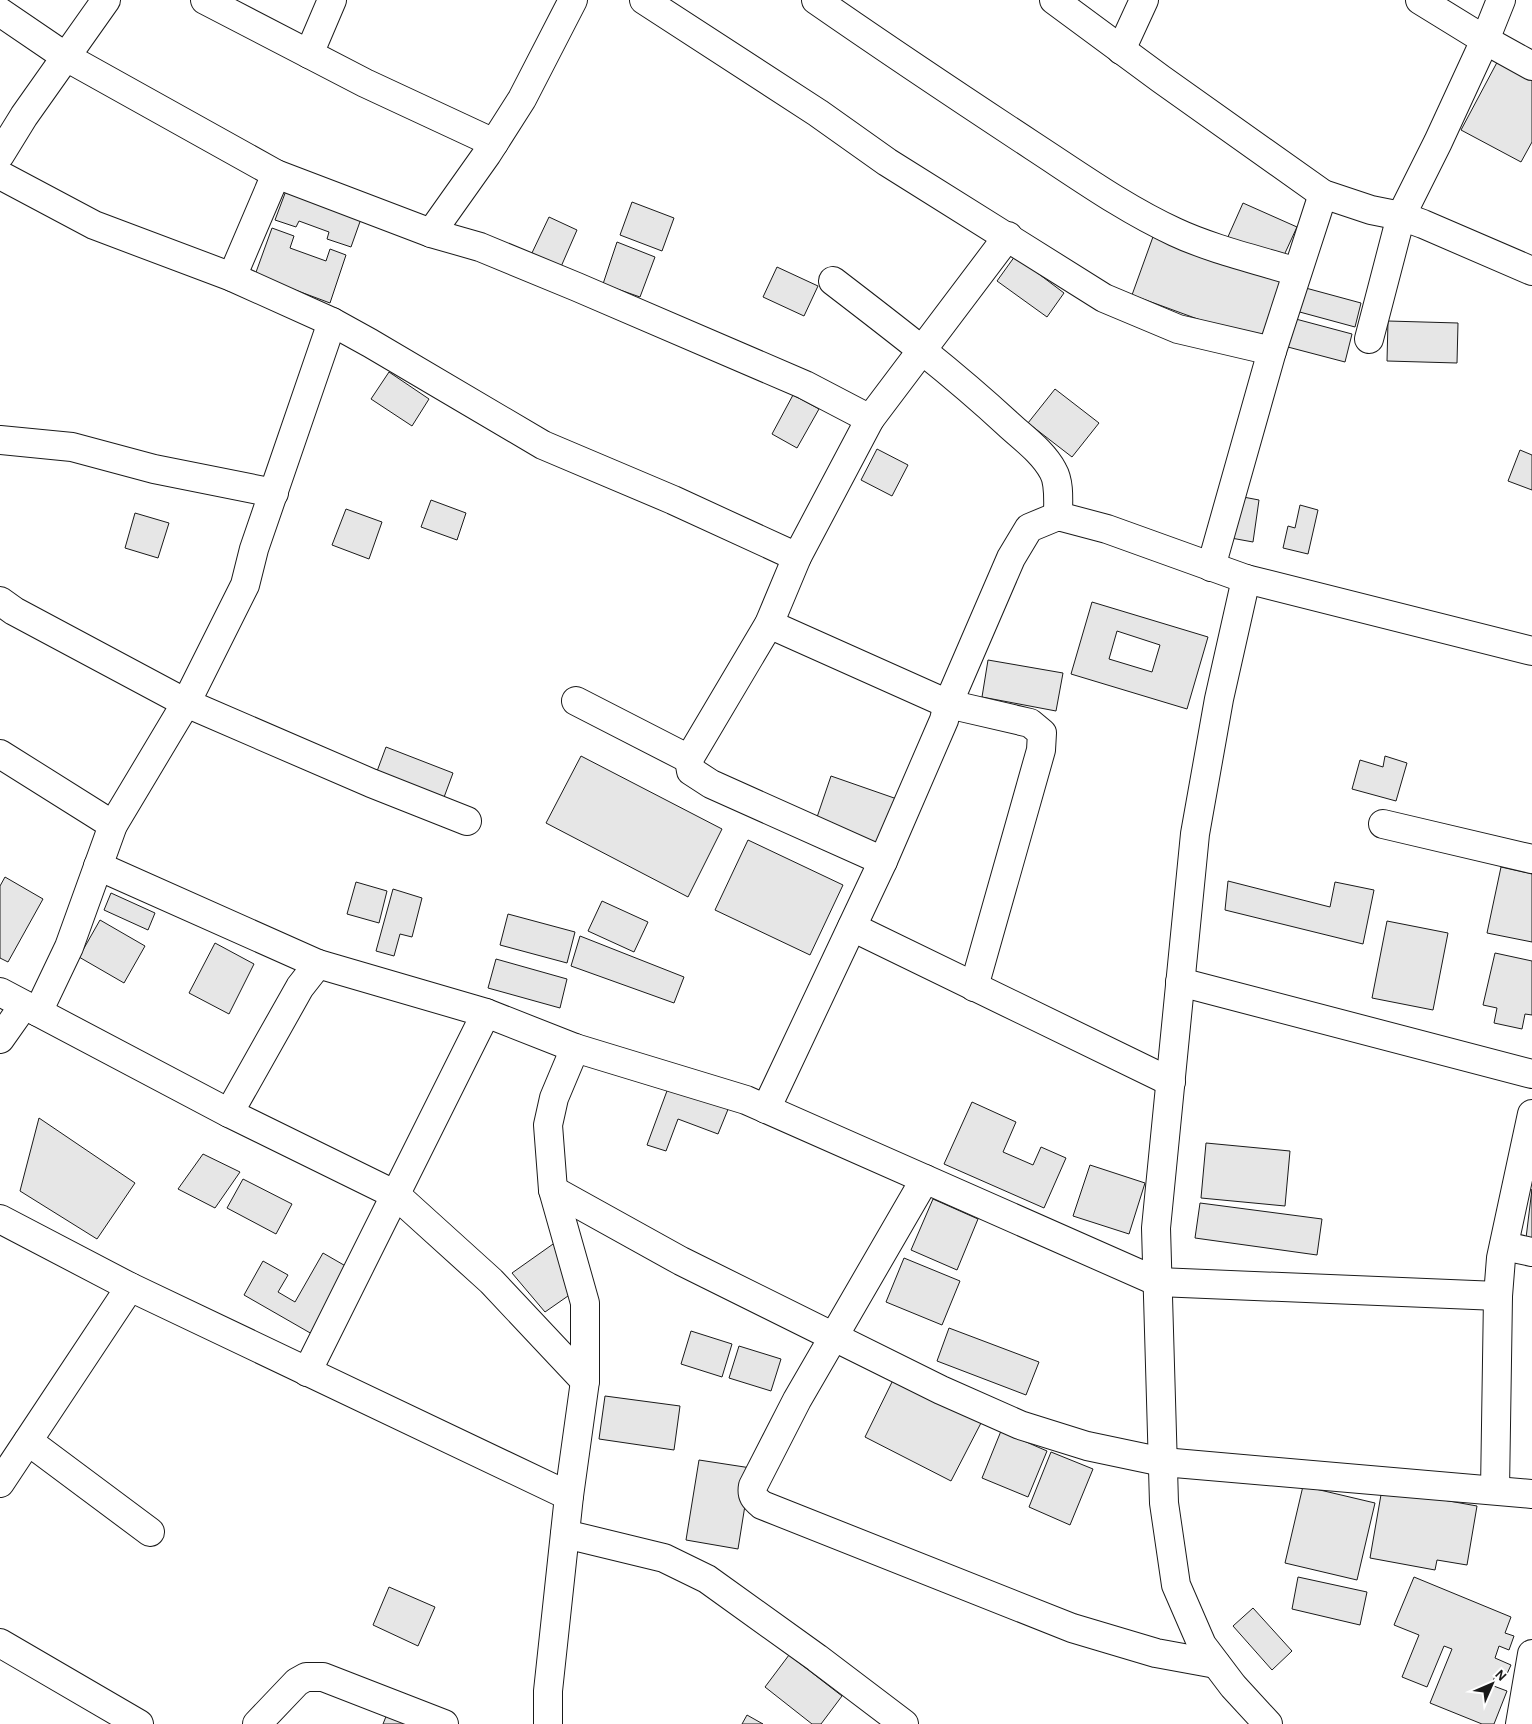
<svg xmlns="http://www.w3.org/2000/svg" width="1532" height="1724" font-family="'Alegreya Sans',sans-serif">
	<rect width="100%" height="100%" fill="#fff"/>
	<g fill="#e6e6e6" stroke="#1a1a1a" fill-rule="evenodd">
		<polygon points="1502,53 1532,69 1532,142 1521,162 1461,130"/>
		<polygon points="287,188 362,216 351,247 327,239 329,232 299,221 296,227 275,220"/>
		<polygon points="632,202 674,218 662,251 620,235"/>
		<polygon points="1243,203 1297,227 1280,264 1227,239"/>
		<polygon points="549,217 577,230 560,269 531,255"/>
		<polygon points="272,228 294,236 290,248 326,261 330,249 346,255 330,303 255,275"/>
		<polygon points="1154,234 1288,282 1266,344 1132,295"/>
		<polygon points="617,242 655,257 640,297 603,284"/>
		<polygon points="1015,256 1064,293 1047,317 997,281"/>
		<polygon points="777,267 818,286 804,316 763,297"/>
		<polygon points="1302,287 1361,303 1355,327 1296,311"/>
		<polygon points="1292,318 1352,334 1345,362 1284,346"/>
		<polygon points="1388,321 1458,323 1457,363 1387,361"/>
		<polygon points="389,372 429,399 412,426 371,399"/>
		<polygon points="1055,389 1099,423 1072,457 1028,423"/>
		<polygon points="793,395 819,409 797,448 772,434"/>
		<polygon points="877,449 908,465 892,496 861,480"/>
		<polygon points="1520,450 1532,455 1532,490 1508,481"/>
		<polygon points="1238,496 1259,500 1253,542 1231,538"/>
		<polygon points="431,500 466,513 457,540 421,527"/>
		<polygon points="1300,505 1318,510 1308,554 1283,548 1288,526 1295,528"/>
		<polygon points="346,509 382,522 369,559 332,545"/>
		<polygon points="135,513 169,523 158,558 125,548"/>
		<path d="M1092,602L1208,637L1187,709L1071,674ZM1117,631L1160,645L1152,672L1109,659Z"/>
		<polygon points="988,660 1063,673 1056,711 982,697"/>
		<polygon points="386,747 453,773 443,800 376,774"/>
		<polygon points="581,756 722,829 688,897 546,823"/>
		<polygon points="1385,756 1407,763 1396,801 1352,789 1360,760 1383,767"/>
		<polygon points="831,776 897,799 880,851 813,829"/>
		<polygon points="748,840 843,885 810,955 715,910"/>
		<polygon points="1501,867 1532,874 1532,942 1487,933"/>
		<polygon points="5,877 43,899 8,962 0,958 0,886"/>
		<polygon points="1228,881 1330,907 1335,882 1374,890 1363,944 1225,910"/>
		<polygon points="356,882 387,891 379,923 347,914"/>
		<polygon points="393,889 422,898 412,937 400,934 394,956 376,951"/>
		<polygon points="111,893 155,913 148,930 104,910"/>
		<polygon points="602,901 648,922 634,952 588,931"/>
		<polygon points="508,914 575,932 567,963 500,945"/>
		<polygon points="100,920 145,946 124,983 79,957"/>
		<polygon points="1387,921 1448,933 1433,1010 1372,998"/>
		<polygon points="580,936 684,977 674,1003 571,966"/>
		<polygon points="215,943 254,964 229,1014 189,993"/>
		<polygon points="1495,953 1532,961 1532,1015 1525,1014 1522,1029 1494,1023 1497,1008 1483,1005"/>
		<polygon points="496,959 567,979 560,1008 488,988"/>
		<polygon points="671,1080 731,1102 718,1134 678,1119 666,1151 647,1145"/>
		<polygon points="972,1102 1016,1122 1003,1152 1033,1165 1041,1147 1066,1158 1044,1208 944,1164"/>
		<polygon points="39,1118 135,1183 97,1239 20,1191"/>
		<polygon points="1206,1143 1290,1151 1285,1206 1201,1198"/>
		<polygon points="203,1154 240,1172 215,1208 178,1189"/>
		<polygon points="1090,1165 1145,1183 1129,1234 1073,1216"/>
		<polygon points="243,1179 292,1204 276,1234 227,1208"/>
		<polygon points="1532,1189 1532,1239 1526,1238"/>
		<polygon points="933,1199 978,1219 957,1270 911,1250"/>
		<polygon points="1200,1203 1322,1219 1317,1255 1195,1238"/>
		<polygon points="563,1237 578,1289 545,1312 512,1273"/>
		<polygon points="323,1253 349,1268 312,1334 244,1295 263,1261 288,1275 278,1292 295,1302"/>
		<polygon points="904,1258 960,1281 942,1325 886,1302"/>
		<polygon points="949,1328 1039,1362 1026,1395 937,1361"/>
		<polygon points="691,1331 732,1344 722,1377 681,1364"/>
		<polygon points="739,1346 781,1359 771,1391 729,1378"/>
		<polygon points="894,1378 981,1423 951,1481 865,1437"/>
		<polygon points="605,1396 680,1406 674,1450 599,1439"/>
		<polygon points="1001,1431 1047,1451 1028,1497 982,1478"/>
		<polygon points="1051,1452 1093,1469 1070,1525 1029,1507"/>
		<polygon points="699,1460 751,1468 738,1549 686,1540"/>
		<polygon points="1303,1486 1375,1503 1357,1580 1285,1563"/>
		<polygon points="1382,1489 1477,1506 1467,1565 1437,1560 1435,1570 1370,1558"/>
		<polygon points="1298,1577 1367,1592 1360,1625 1292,1609"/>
		<polygon points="1414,1577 1511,1617 1505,1633 1514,1636 1509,1650 1499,1646 1495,1658 1511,1665 1506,1676 1497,1672 1491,1685 1507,1691 1494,1724 1482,1724 1430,1703 1452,1649 1444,1646 1427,1687 1402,1677 1419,1635 1394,1625"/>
		<polygon points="389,1587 435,1607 418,1646 373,1625"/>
		<polygon points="1253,1608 1292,1651 1272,1670 1233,1626"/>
		<polygon points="789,1655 842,1696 821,1724 812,1724 765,1687"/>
		<polygon points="387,1714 408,1724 383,1724"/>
		<polygon points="747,1715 763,1724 742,1724"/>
	</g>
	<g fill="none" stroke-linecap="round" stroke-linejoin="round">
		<defs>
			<g id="minor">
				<polyline points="205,0 365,83 494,143"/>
				<polyline points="644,0 818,113 887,162 1104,298 1178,329 1272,351"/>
				<path d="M816,0C888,50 960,98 1033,146C1079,176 1125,209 1175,232C1211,249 1258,260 1297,272"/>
				<polyline points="1054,0 1161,79 1323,194 1371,210 1401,216 1423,224 1532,271"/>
				<polyline points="1420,0 1485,40 1532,66"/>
				<polyline points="0,12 66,57 276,174 431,233 480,247 577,287 805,385 870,419"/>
				<polyline points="1121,50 1144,0"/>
				<polyline points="309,54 332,0"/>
				<polyline points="0,155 24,116 106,0"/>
				<polyline points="0,175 94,225 232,277 332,322 370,343 543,445 673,500 797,557"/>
				<polyline points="431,233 487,154 522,99 573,0"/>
				<polyline points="232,277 276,174"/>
				<path d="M833,281C893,327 953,373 1008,424C1023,438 1043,452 1053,471C1060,483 1058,502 1058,516"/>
				<polyline points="1369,339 1401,216 1438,142 1485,40 1501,0"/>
				<polyline points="0,440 72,447 154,469 274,493"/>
				<polyline points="1211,567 1272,351 1323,194"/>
				<polyline points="1246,579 1219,699 1195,834 1156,1228 1164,1503 1176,1585 1202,1645 1233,1686 1268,1724"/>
				<polyline points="0,601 14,611 186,703 371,783 467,821"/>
				<polyline points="769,624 948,704 1030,723 1042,733 1041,750 974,987"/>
				<polyline points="576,701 689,759"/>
				<polyline points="0,754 113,825"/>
				<polyline points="1383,824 1532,859"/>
				<polyline points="883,861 711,784 691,771 689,759 769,624 797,557 870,419 1008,236"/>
				<polyline points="98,866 318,964"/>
				<polyline points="852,927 1171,1082"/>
				<polyline points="1180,982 1532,1074"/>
				<polyline points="0,992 229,1113 396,1195 491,1281 585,1381"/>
				<polyline points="38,1012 69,947 113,825 186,703 245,585 254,549 332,322"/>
				<polyline points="0,1039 24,1005"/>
				<polyline points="766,1109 883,861 944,720 948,704 1011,558 1029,528 1058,516 1107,529 1246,579 1532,651"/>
				<polyline points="229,1113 300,987 318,964 486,1013 575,1048 746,1100 1158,1282 1498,1296"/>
				<path d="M925,1179L797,1400L753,1486C751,1496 755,1499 762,1505L1072,1628L1156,1653L1216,1664"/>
				<polyline points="553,1190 681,1261 941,1390 1020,1425 1087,1446 1163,1462 1532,1494"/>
				<polyline points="0,1219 130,1287 569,1496"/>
				<polyline points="1504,1246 1532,1252"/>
				<polyline points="307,1372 486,1013"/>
				<polyline points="28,1441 150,1532"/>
				<polyline points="0,1483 130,1287"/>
				<polyline points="1495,1490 1498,1296 1501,1258 1532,1114"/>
				<polyline points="565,1534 664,1558 707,1579 817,1658 904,1724"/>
				<polyline points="0,1643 139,1724"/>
				<polyline points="257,1724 297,1682 306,1677 323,1677 444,1724"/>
				<polyline points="548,1724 548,1691 569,1496 585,1381 585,1303 553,1190 548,1125 554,1098 575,1048"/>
				<polyline points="1520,1724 1532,1654"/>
			</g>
		</defs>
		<use href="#minor" stroke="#1a1a1a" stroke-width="30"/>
		<use href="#minor" stroke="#fff" stroke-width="28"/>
	</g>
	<g transform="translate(1492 1684) rotate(45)" stroke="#ffffff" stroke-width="4" paint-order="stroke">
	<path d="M0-4L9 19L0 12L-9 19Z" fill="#1a1a1a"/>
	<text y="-8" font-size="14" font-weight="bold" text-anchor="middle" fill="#1a1a1a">N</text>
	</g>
</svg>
